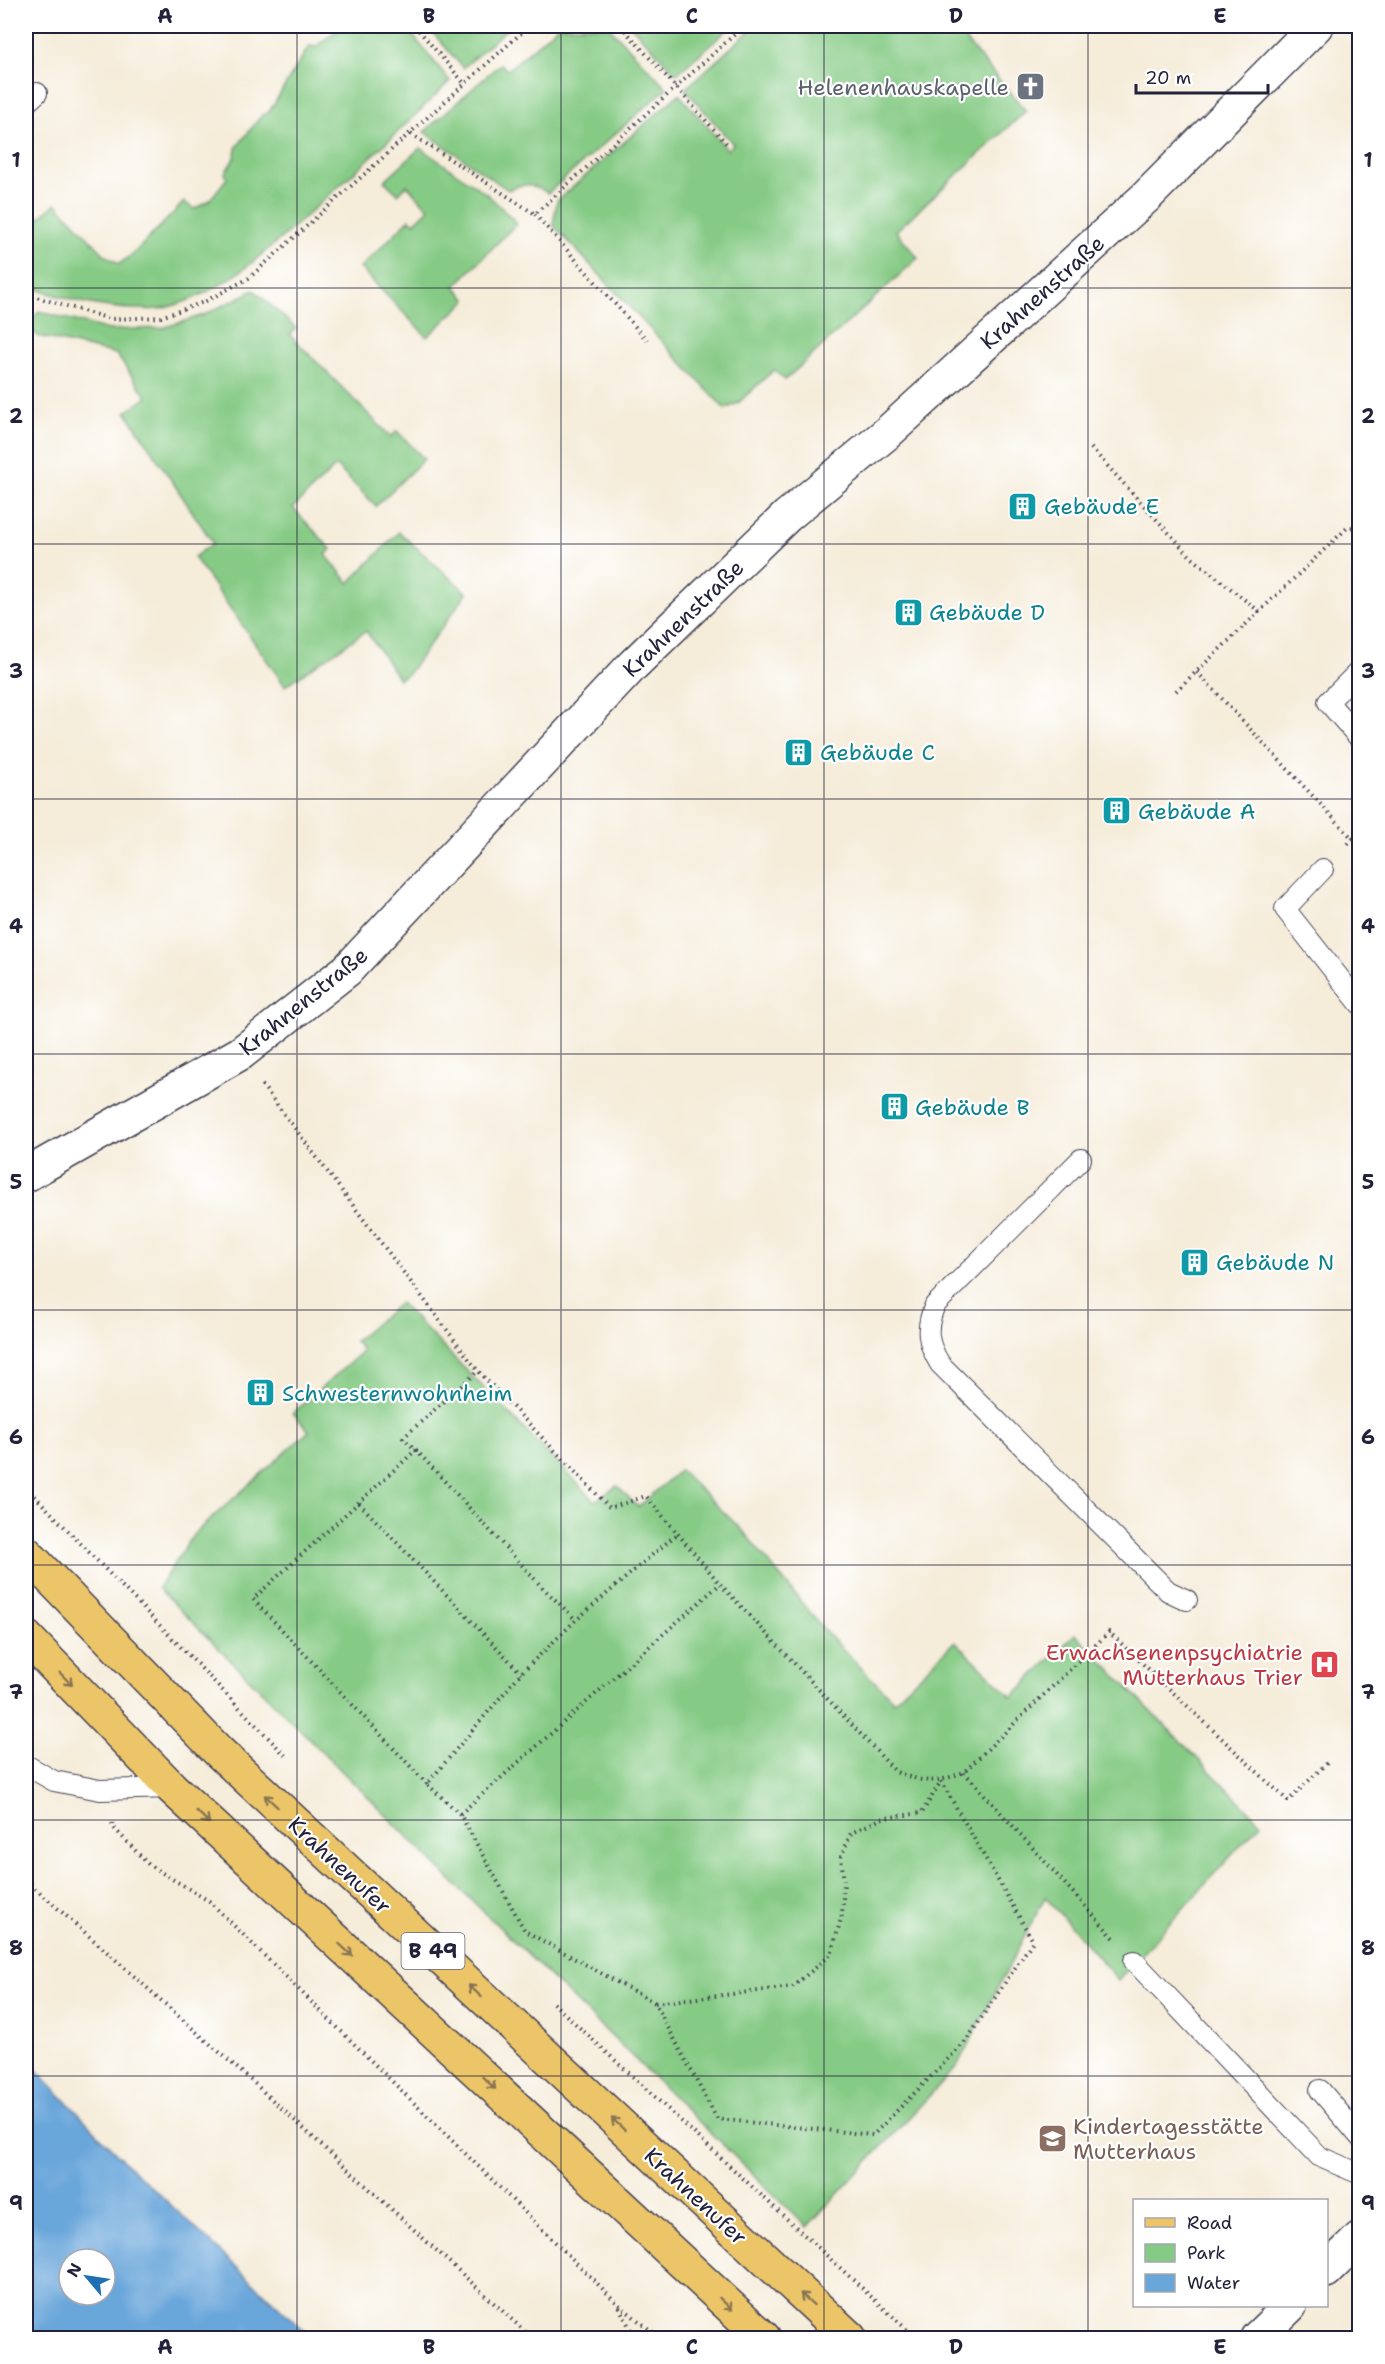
<svg xmlns="http://www.w3.org/2000/svg" width="1385" height="2364" font-family="'Shantell Sans',sans-serif">
	<rect width="100%" height="100%" fill="#fff"/>
	<filter id="ink" filterUnits="userSpaceOnUse"><feTurbulence type="fractalNoise" baseFrequency=".0167" numOctaves="2"/><feDisplacementMap in="SourceGraphic" scale="12" xChannelSelector="R" yChannelSelector="G"/><feConvolveMatrix kernelMatrix="1 2 1 2 8 2 1 2 1" color-interpolation-filters="sRGB"/></filter>
	<filter id="wash" filterUnits="userSpaceOnUse"><feTurbulence type="fractalNoise" baseFrequency=".008" numOctaves="4" result="noise"/><feDisplacementMap in="SourceGraphic" scale="24" xChannelSelector="R" yChannelSelector="G"/><feGaussianBlur stdDeviation="1.35" result="paint"/><feColorMatrix in="noise" values="0 0 0 0 0 0 0 0 0 0 0 0 0 0 0 0 0 1.4 0 .05"/><feComposite in="paint" operator="in"/></filter>
	<g filter="url(#wash)">
		<rect width="100%" height="100%" fill="#f5ecd9"/>
		<g fill="#86cb85" stroke="#547660" stroke-width="1.5">
			<path d="M343,26H405L450,81C407,124 363,165 317,206C270,248 223,296 159,309C152,310 143,309 136,309C97,308 62,299 26,285V215L33,224L56,203L106,256L119,264L134,253L184,202L194,209L209,201L227,178L225,173L235,157L236,148L261,116L269,112L309,46L315,47Z"/>
			<polygon points="427,26 510,26 463,68"/>
			<path d="M558,26H608L667,88L548,193C532,184 525,182 508,190L424,132L500,64L508,70Z"/>
			<polygon points="631,26 732,26 677,74"/>
			<polygon points="755,26 953,26 1026,111 896,231 918,258 785,380 774,370 738,403 725,409 553,225 557,201 679,94 728,150 733,144 685,89"/>
			<polygon points="420,148 487,194 517,223 455,286 467,300 427,337 360,268 410,219 414,223 429,209 407,185 398,194 384,181"/>
			<polygon points="254,290 296,328 290,335 391,437 397,431 424,459 376,506 336,466 293,508 331,549 326,555 349,583 399,532 467,593 408,674 399,679 366,631 285,686 194,557 213,543 126,412 147,397 116,354 38,336 26,327 39,311 109,330 162,328 204,315"/>
			<polygon points="400,1303 595,1501 617,1486 638,1507 680,1470 743,1531 825,1631 894,1701 955,1641 1012,1697 1075,1634 1261,1823 1118,1980 1045,1897 957,2066 807,2227 452,1881 158,1588 194,1534 309,1431 293,1413 363,1351 355,1341"/>
		</g>
		<path fill="#69a6da" stroke="#46648a" stroke-width="1.5" fill-rule="evenodd" d="M26,2059L124,2161L312,2338H26ZM69,2259H105V2295H69Z"/>
	</g>
	<g filter="url(#ink)">
		<g fill="none" stroke-linecap="round" stroke-linejoin="round">
			<defs>
				<g id="service">
					<polyline points="26,103 37,93"/>
					<polyline points="1360,670 1328,702 1360,739"/>
					<polyline points="1323,869 1285,909 1360,1004"/>
					<path d="M1081,1159L935,1305C925,1328 927,1343 940,1364L1168,1591L1187,1600"/>
					<polyline points="26,1765 54,1781 100,1790 172,1788"/>
					<polyline points="1134,1961 1320,2157 1360,2174"/>
					<polyline points="1320,2090 1360,2137"/>
				</g>
				<g id="minor">
					<polyline points="26,1175 241,1053 347,970 633,665 787,516 886,434 1146,197 1316,26"/>
					<polyline points="1326,2271 1360,2238"/>
					<polyline points="1257,2338 1290,2306"/>
				</g>
				<g id="primary">
					<polyline points="26,1553 219,1752 850,2338"/>
					<polyline points="26,1637 172,1788 764,2338"/>
				</g>
			</defs>
			<use href="#service" stroke="#424053" stroke-width="22"/>
			<use href="#minor" stroke="#424053" stroke-width="36"/>
			<use href="#primary" stroke="#424053" stroke-width="36"/>
			<g stroke="#424053" stroke-width="4" stroke-dasharray="1.5 4.5" stroke-linecap="butt">
				<polyline points="415,26 464,83"/>
				<polyline points="621,26 727,144"/>
				<polyline points="411,134 535,214 744,26"/>
				<polyline points="535,214 647,340"/>
				<polyline points="26,294 110,319 161,317 204,302 249,278 529,26"/>
				<polyline points="1091,448 1191,557 1260,612"/>
				<polyline points="1197,672 1353,839 1345,847"/>
				<polyline points="1176,691 1347,528 1360,526"/>
				<polyline points="1353,839 1360,832"/>
				<path d="M262,1085L478,1371L610,1508L646,1496L720,1584L896,1772C926,1783 934,1784 964,1772L1109,1632L1288,1801L1329,1761"/>
				<polyline points="416,1450 541,1586 576,1620"/>
				<polyline points="26,1487 286,1756"/>
				<polyline points="359,1503 521,1673"/>
				<polyline points="964,1772 1114,1938"/>
				<polyline points="427,1784 253,1599 416,1450 403,1438 478,1371"/>
				<polyline points="460,1814 720,1584"/>
				<polyline points="112,1823 113,1827 149,1865 209,1901 618,2304 660,2338"/>
				<polyline points="26,1880 255,2084 532,2338"/>
				<polyline points="553,2003 916,2338"/>
				<polyline points="655,2003 792,1987 831,1955 842,1915 844,1882 841,1857 851,1833 883,1818 922,1813 941,1781 1033,1941 966,2041 873,2135 717,2119 655,2003 525,1931 460,1814 427,1784 521,1673 576,1620 678,1533"/>
				<polyline points="619,2307 635,2338"/>
			</g>
			<use href="#service" stroke="#fff" stroke-width="20"/>
			<use href="#minor" stroke="#fff" stroke-width="33"/>
			<use href="#primary" stroke="#edc569" stroke-width="33"/>
		</g>
		<defs><path id="oneway-shaft" d="M-6 0H5M1.5-3L5.5 0L1.5 3" fill="none" stroke-width="1.6" stroke-linecap="round" stroke-linejoin="round" transform="scale(1.5)"/></defs>
		<g stroke="#887452">
			<use href="#oneway-shaft" transform="translate(66 1679) rotate(46)"/>
			<use href="#oneway-shaft" transform="translate(271 1801) rotate(-137)"/>
			<use href="#oneway-shaft" transform="translate(203 1817) rotate(43)"/>
			<use href="#oneway-shaft" transform="translate(346 1950) rotate(43)"/>
			<use href="#oneway-shaft" transform="translate(475 1991) rotate(-137)"/>
			<use href="#oneway-shaft" transform="translate(489 2083) rotate(43)"/>
			<use href="#oneway-shaft" transform="translate(618 2124) rotate(-137)"/>
			<use href="#oneway-shaft" transform="translate(807 2299) rotate(-138)"/>
			<use href="#oneway-shaft" transform="translate(726 2304) rotate(43)"/>
		</g>
	</g>
	<path fill="none" stroke="#22223b" stroke-width="1.5" stroke-opacity="0.55" d="M297,26V2338M561,26V2338M824,26V2338M1088,26V2338M26,288H1360M26,544H1360M26,799H1360M26,1054H1360M26,1310H1360M26,1565H1360M26,1820H1360M26,2076H1360"/>
	<defs>
		<symbol id="church-square" viewBox="-11 -11 22 22"><rect x="-9" y="-9" width="18" height="18" rx="4" fill="#6b7280" stroke="#fff"/><path d="M-1.2-6h2.4v3.5h3.3v2.4h-3.3V6h-2.4V-.1h-3.3v-2.4h3.3Z" fill="#fff"/></symbol>
		<symbol id="building-square" viewBox="-11 -11 22 22"><rect x="-9" y="-9" width="18" height="18" rx="4" fill="#0f9aa8" stroke="#fff"/><path d="M-4-6H4V6H1V3H-1V6H-4ZM-2.5-4.3h1.7v1.8h-1.7ZM.8-4.3h1.7v1.8H.8ZM-2.5-1h1.7V.8h-1.7ZM.8-1h1.7V.8H.8Z" fill="#fff"/></symbol>
		<symbol id="hospital-square" viewBox="-11 -11 22 22"><rect x="-9" y="-9" width="18" height="18" rx="4" fill="#e0444e" stroke="#fff"/><path d="M-5-5h3v3.5h4V-5h3V5h-3V1.5h-4V5h-3Z" fill="#fff"/></symbol>
		<symbol id="school-square" viewBox="-11 -11 22 22"><rect x="-9" y="-9" width="18" height="18" rx="4" fill="#8d6e63" stroke="#fff"/><path d="M0-5L7-2L0 1L-7-2ZM-4 1L0 2.5L4 1V4Q0 6-4 4Z" fill="#fff"/></symbol>
	</defs>
	<g fill-rule="evenodd">
		<use href="#church-square" x="1014" y="70" width="33" height="33"/>
		<use href="#building-square" x="1006" y="490" width="33" height="33"/>
		<use href="#building-square" x="892" y="596" width="33" height="33"/>
		<use href="#building-square" x="782" y="736" width="33" height="33"/>
		<use href="#building-square" x="1100" y="794" width="33" height="33"/>
		<use href="#building-square" x="878" y="1090" width="33" height="33"/>
		<use href="#building-square" x="1178" y="1246" width="33" height="33"/>
		<use href="#building-square" x="244" y="1376" width="33" height="33"/>
		<use href="#hospital-square" x="1308" y="1648" width="33" height="33"/>
		<use href="#school-square" x="1036" y="2122" width="33" height="33"/>
	</g>
	<g text-anchor="middle" stroke-width="4.5" stroke-linejoin="round" paint-order="stroke">
		<rect fill="#fff" stroke="#646476" stroke-width="1.5" x="401.5" y="1933" width="63" height="36" rx="4.5"/>
		<g font-size="21" font-weight="bold" fill="#22223b">
			<text x="433" y="1958">B 49</text>
		</g>
		<g font-size="22" fill="#5b616d" stroke="#fff" text-anchor="end">
			<text x="1009" y="95">Helenenhauskapelle</text>
		</g>
		<g font-size="22" fill="#22223b" stroke="#fff">
			<text transform="translate(1042 292) rotate(-42)" y="8">Krahnenstraße</text>
			<text transform="translate(683 618) rotate(-44)" y="8">Krahnenstraße</text>
			<text transform="translate(303 1001) rotate(-39)" y="8">Krahnenstraße</text>
			<text transform="translate(340 1865) rotate(43)" y="8">Krahnenufer</text>
			<text transform="translate(696 2196) rotate(43)" y="8">Krahnenufer</text>
		</g>
		<g font-size="22" fill="#0d838f" stroke="#fff" text-anchor="start">
			<text x="1044" y="514">Gebäude E</text>
			<text x="929" y="620">Gebäude D</text>
			<text x="820" y="760">Gebäude C</text>
			<text x="1138" y="819">Gebäude A</text>
			<text x="915" y="1115">Gebäude B</text>
			<text x="1216" y="1270">Gebäude N</text>
			<text x="282" y="1401">Schwesternwohnheim</text>
		</g>
		<g font-size="22" fill="#be3a42" stroke="#fff" text-anchor="end">
			<text x="1303" y="1660">Erwachsenenpsychiatrie<tspan x="1303" dy="25">Mutterhaus Trier</tspan></text>
		</g>
		<g font-size="22" fill="#785e54" stroke="#fff" text-anchor="start">
			<text x="1073" y="2134">Kindertagesstätte<tspan x="1073" dy="25">Mutterhaus</tspan></text>
		</g>
	</g>
	<rect width="1385" height="2364" fill="none" stroke="#fff" stroke-width="66"/>
	<rect x="1133" y="2199" width="195" height="108" fill="#ffffff" stroke="#a7a7b1" stroke-width="1.5"/>
	<rect x="1145" y="2218" width="30" height="9" fill="#edc569" stroke="#a7a7b1" stroke-width="1.5"/>
	<text x="1187" y="2229" font-size="18" fill="#22223b">Road</text>
	<rect x="1145" y="2244" width="30" height="18" fill="#86cb85" stroke="#a7a7b1" stroke-width="1.5"/>
	<text x="1187" y="2259" font-size="18" fill="#22223b">Park</text>
	<rect x="1145" y="2274" width="30" height="18" fill="#69a6da" stroke="#a7a7b1" stroke-width="1.5"/>
	<text x="1187" y="2289" font-size="18" fill="#22223b">Water</text>
	<g transform="translate(87 2277) rotate(299)"><circle r="28" fill="#ffffff" stroke="#a7a7b1" stroke-width="1.5"/>
	<path d="M0-4.5L10 22L0 15L-10 22Z" fill="#1f6fb2"/>
	<text y="-9" font-size="16" font-weight="bold" text-anchor="middle" fill="#22223b">N</text>
	</g>
	<path d="M1136 84v9h132v-9" fill="none" stroke="#22223b" stroke-width="3"/>
	<text x="1145" y="84" font-size="18" fill="#22223b" stroke="#ffffff" stroke-width="4.5" paint-order="stroke">20 m</text>
	<rect x="33" y="33" width="1319" height="2298" fill="none" stroke="#22223b" stroke-width="2"/>
	<g font-size="20" text-anchor="middle" font-weight="bold" fill="#22223b">
		<text x="165" y="23">A</text>
		<text x="429" y="23">B</text>
		<text x="692" y="23">C</text>
		<text x="956" y="23">D</text>
		<text x="1220" y="23">E</text>
		<text x="16" y="167">1</text>
		<text x="1368" y="167">1</text>
		<text x="16" y="423">2</text>
		<text x="1368" y="423">2</text>
		<text x="16" y="678">3</text>
		<text x="1368" y="678">3</text>
		<text x="16" y="933">4</text>
		<text x="1368" y="933">4</text>
		<text x="16" y="1189">5</text>
		<text x="1368" y="1189">5</text>
		<text x="16" y="1444">6</text>
		<text x="1368" y="1444">6</text>
		<text x="16" y="1699">7</text>
		<text x="1368" y="1699">7</text>
		<text x="16" y="1955">8</text>
		<text x="1368" y="1955">8</text>
		<text x="16" y="2210">9</text>
		<text x="1368" y="2210">9</text>
		<text x="165" y="2354">A</text>
		<text x="429" y="2354">B</text>
		<text x="692" y="2354">C</text>
		<text x="956" y="2354">D</text>
		<text x="1220" y="2354">E</text>
	</g>
</svg>
